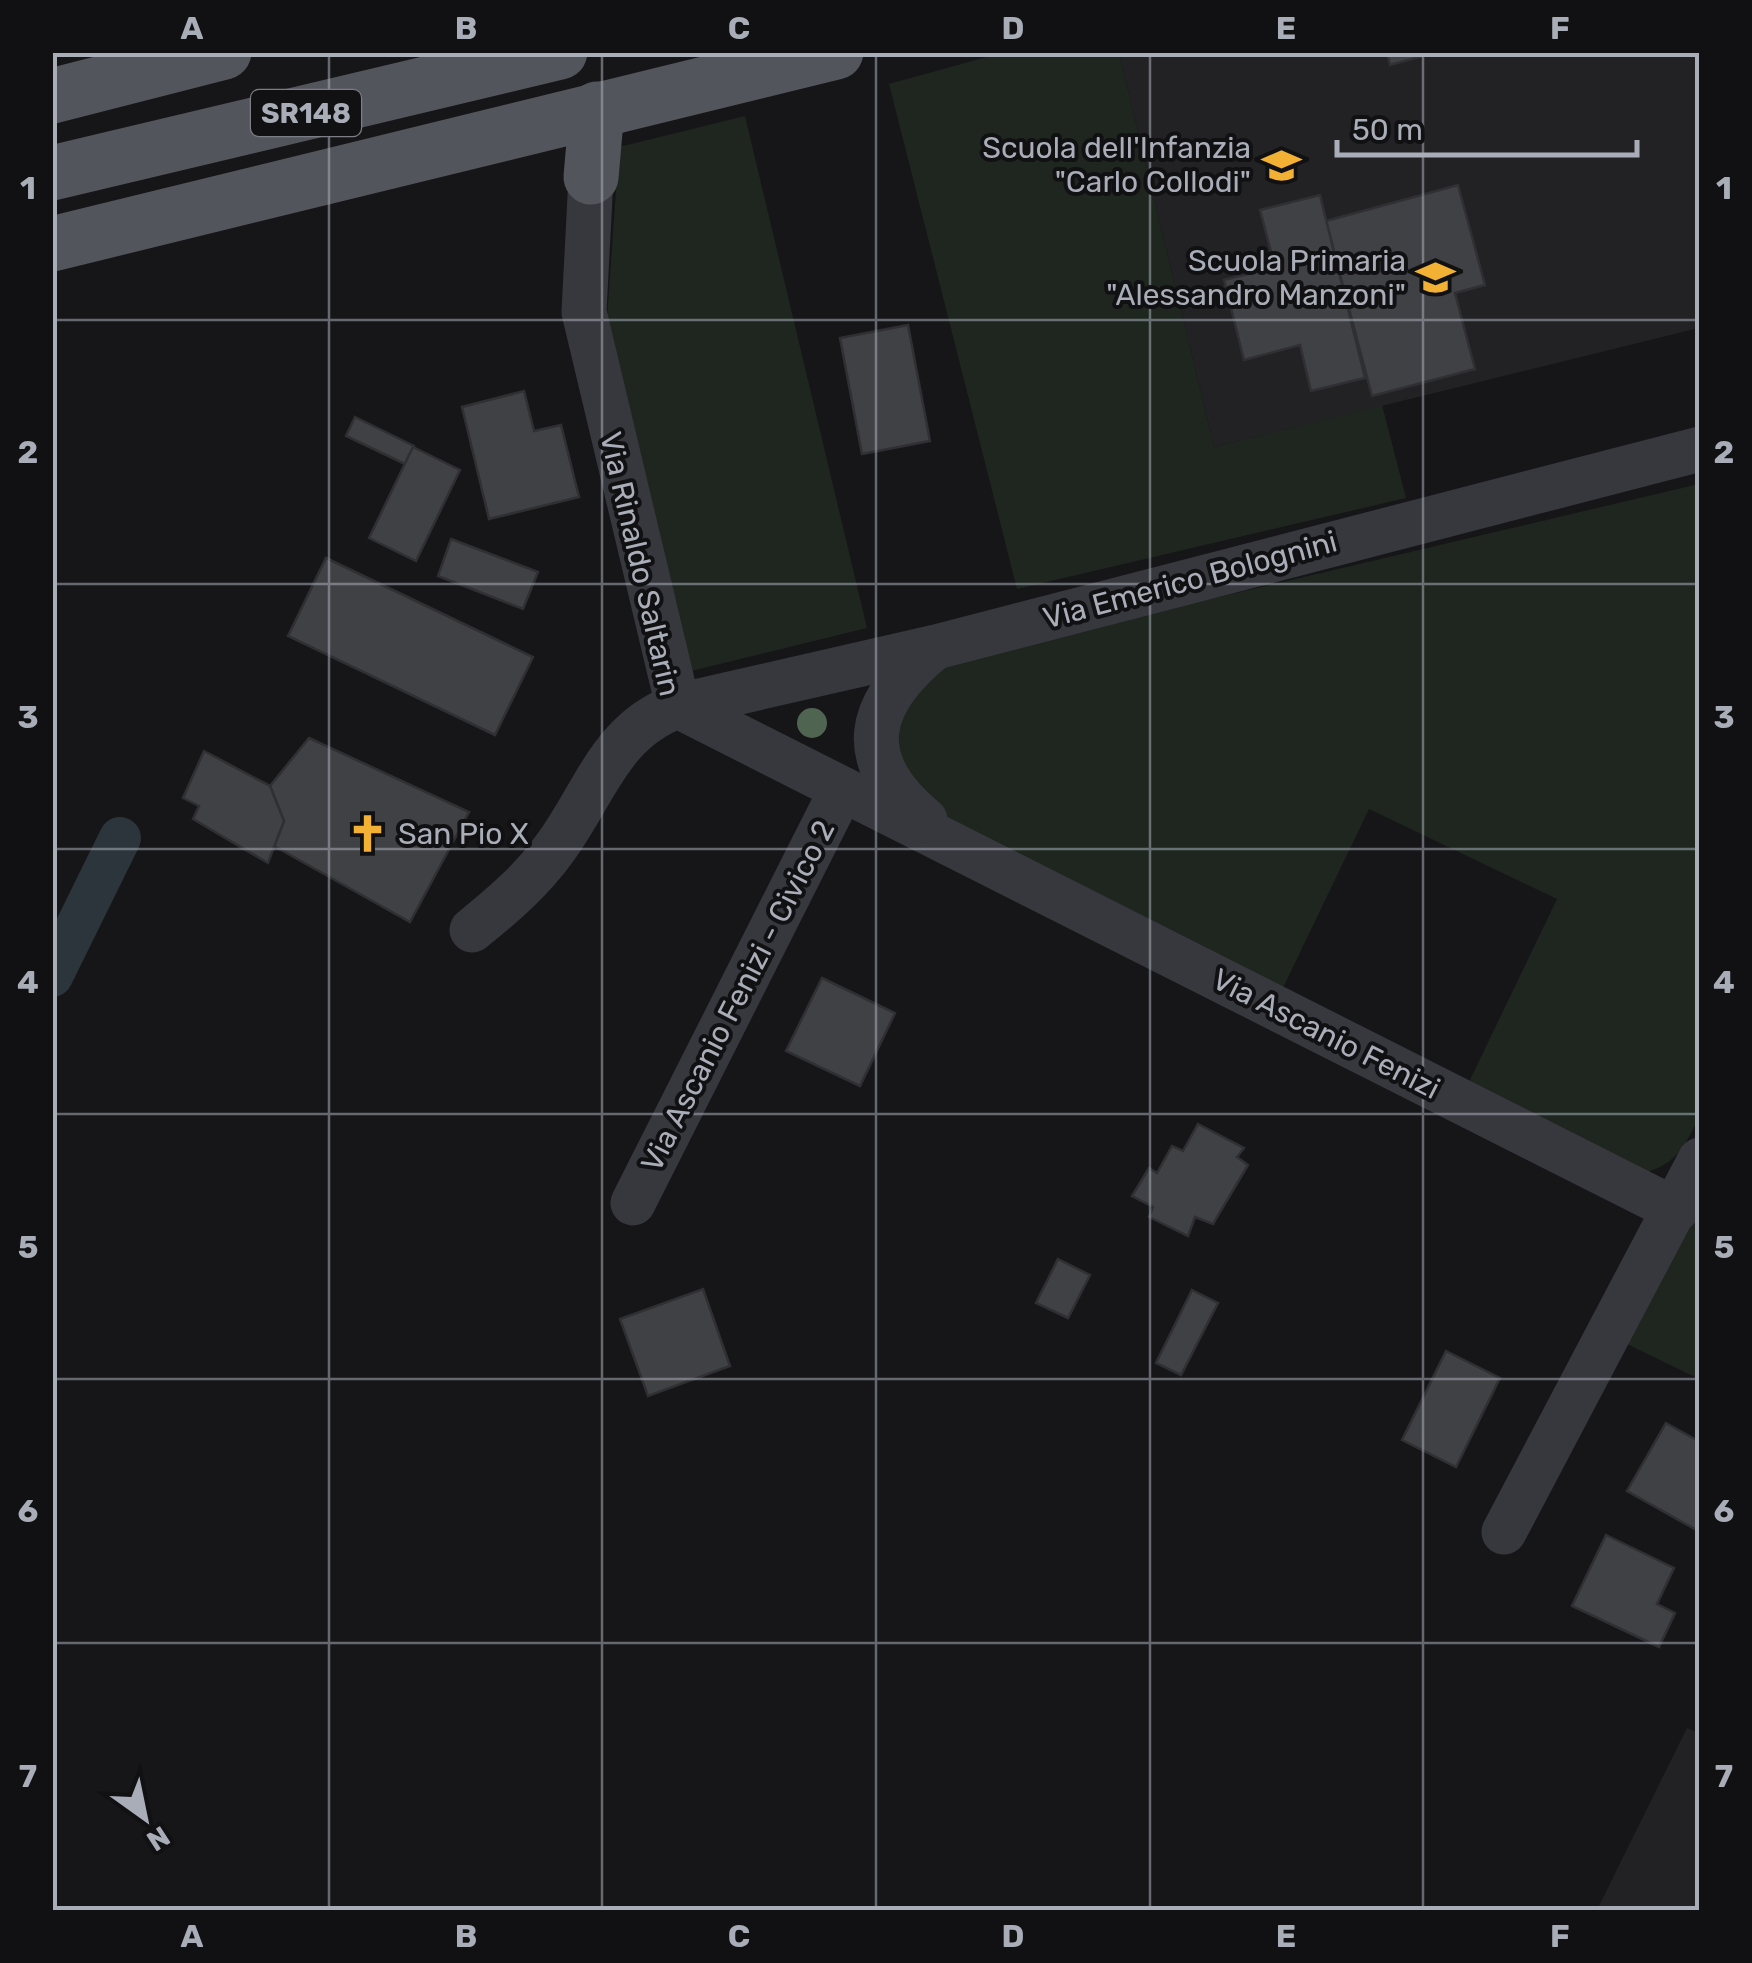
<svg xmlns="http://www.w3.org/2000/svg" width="1752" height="1963" font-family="Rubik,sans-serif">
	<rect width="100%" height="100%" fill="#161618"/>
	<g fill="#222225">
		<polygon points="1119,53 1699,53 1699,328 1214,447"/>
		<polygon points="1687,1728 1699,1733 1699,1910 1597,1910"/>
	</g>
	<g fill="#1e261f">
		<polygon points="1001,53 1119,53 1214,447 1382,405 1406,498 1017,589 889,84"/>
		<polygon points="745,116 867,628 683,673 607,319 619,147"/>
		<path d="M1699,484L1700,1115C1684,1148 1675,1167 1638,1174L1468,1084L1557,899L1369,809L1280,994L936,814L896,751L900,719L915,687L951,660Z"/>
		<polygon points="1699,1191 1699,1379 1627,1344"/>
	</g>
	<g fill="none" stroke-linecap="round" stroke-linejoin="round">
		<polyline stroke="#2c353c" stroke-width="42" points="52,976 120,838"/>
	</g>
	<g fill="#404145" stroke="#303034" stroke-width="2.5">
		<polygon points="1387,52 1438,52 1390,65"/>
		<polygon points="1458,185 1485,285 1455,293 1475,369 1372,396 1326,221"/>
		<polygon points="1320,195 1365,378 1311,391 1300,345 1244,360 1224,280 1275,267 1260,210"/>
		<polygon points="908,325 930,441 862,454 840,338"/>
		<polygon points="524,391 534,431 561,425 579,497 489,519 462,407"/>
		<polygon points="355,417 414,446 405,464 346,436"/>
		<polygon points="413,447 460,470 416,561 369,538"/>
		<polygon points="451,539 538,572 523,609 438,576"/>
		<polygon points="326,558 533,657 495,735 288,636"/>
		<polygon points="309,738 469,812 410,922 274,846 284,821 270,786"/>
		<polygon points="204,751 270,786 284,821 268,863 193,819 199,806 183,798"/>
		<polygon points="822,978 895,1013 860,1086 786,1051"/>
		<polygon points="1198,1124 1244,1148 1237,1157 1248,1165 1213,1224 1195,1217 1188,1236 1149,1217 1153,1207 1132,1196 1149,1168 1157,1173 1172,1146 1183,1151"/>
		<polygon points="1058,1259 1090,1275 1068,1318 1036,1303"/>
		<polygon points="703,1289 730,1366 648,1396 620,1319"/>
		<polygon points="1192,1290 1218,1303 1181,1375 1156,1363"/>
		<polygon points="1446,1351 1500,1378 1456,1467 1402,1440"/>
		<polygon points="1666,1423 1700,1442 1700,1532 1627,1491"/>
		<polygon points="1606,1535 1674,1568 1657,1604 1675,1613 1659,1647 1572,1606"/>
	</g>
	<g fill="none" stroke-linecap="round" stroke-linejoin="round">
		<g stroke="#37383d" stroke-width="45">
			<polyline points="678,706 1676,1210"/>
			<polyline points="678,706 936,647 1700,449"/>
			<path d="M925,820C852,759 866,704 934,648"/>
			<path d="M472,930C503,905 532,880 555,848C595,794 610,730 678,706L584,312L591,177"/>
			<polyline points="633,1203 842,789"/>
			<polyline points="1504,1532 1700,1160"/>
		</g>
		<g stroke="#53555c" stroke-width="55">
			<polyline points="52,96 224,52"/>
			<polyline points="52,173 560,52"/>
			<polyline points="591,177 597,109"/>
			<polyline points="52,244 836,52"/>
		</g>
	</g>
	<circle fill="#506452" cx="812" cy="723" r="15"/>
	<path fill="none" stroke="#a8adb8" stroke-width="2.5" stroke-opacity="0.55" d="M329,52V1910M602,52V1910M876,52V1910M1150,52V1910M1423,52V1910M52,320H1700M52,584H1700M52,849H1700M52,1114H1700M52,1379H1700M52,1643H1700"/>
	<defs>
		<symbol id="school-bare" viewBox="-9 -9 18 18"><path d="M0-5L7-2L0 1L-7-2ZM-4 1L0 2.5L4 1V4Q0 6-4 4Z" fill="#f2b134" stroke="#111113" stroke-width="2.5" paint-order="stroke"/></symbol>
		<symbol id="church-bare" viewBox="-9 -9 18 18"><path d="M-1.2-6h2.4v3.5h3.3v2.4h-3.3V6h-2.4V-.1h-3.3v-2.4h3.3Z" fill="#f2b134" stroke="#111113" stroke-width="2.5" paint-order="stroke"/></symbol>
	</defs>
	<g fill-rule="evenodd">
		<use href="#school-bare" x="1254" y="138" width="55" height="55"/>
		<use href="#school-bare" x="1408" y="250" width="55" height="55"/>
		<use href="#church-bare" x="340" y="806" width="55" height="55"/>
	</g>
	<g text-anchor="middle" stroke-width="8" stroke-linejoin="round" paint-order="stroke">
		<rect fill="#111113" stroke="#7b7e86" stroke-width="2.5" x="251" y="90" width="110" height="46" rx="8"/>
		<g font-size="28" font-weight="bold" fill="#a8adb8">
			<text x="306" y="123">SR148</text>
		</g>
		<g font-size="30" fill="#a8adb8" stroke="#111113" text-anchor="end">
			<text x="1251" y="158">Scuola dell'Infanzia<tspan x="1251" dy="34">"Carlo Collodi"</tspan></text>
			<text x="1406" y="271">Scuola Primaria<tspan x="1406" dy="34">"Alessandro Manzoni"</tspan></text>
			<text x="398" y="844" text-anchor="start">San Pio X</text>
		</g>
		<g font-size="30" fill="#a8adb8" stroke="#111113">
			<text transform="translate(640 564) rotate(77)" y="10">Via Rinaldo Saltarin</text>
			<text transform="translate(1190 580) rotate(-15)" y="10">Via Emerico Bolognini</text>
			<text transform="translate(738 996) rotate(-63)" y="10">Via Ascanio Fenizi - Civico 2</text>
			<text transform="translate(1326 1034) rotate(27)" y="10">Via Ascanio Fenizi</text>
		</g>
	</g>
	<rect width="1752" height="1963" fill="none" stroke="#111113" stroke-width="110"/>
	<g transform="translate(145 1818) rotate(147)" stroke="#111113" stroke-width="8" paint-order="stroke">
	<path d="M0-8L18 38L0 25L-18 38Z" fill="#a8adb8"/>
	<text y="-15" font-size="28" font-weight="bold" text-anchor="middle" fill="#a8adb8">N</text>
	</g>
	<path d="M1337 140v15h300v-15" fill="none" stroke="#a8adb8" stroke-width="5"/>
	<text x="1352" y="140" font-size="30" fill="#a8adb8" stroke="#111113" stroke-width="8" paint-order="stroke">50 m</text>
	<rect x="55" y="55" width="1642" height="1853" fill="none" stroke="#a8adb8" stroke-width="4"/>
	<g font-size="32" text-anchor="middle" font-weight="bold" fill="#a8adb8">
		<text x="192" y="39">A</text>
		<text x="466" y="39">B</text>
		<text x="739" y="39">C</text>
		<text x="1013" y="39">D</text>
		<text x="1286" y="39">E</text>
		<text x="1560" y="39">F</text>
		<text x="28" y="199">1</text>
		<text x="1724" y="199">1</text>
		<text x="28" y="463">2</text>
		<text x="1724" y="463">2</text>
		<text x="28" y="728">3</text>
		<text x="1724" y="728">3</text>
		<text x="28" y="993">4</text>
		<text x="1724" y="993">4</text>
		<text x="28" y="1258">5</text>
		<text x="1724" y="1258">5</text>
		<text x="28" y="1522">6</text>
		<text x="1724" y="1522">6</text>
		<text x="28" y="1787">7</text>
		<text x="1724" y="1787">7</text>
		<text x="192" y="1947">A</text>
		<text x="466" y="1947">B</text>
		<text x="739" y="1947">C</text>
		<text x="1013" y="1947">D</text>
		<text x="1286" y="1947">E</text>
		<text x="1560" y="1947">F</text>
	</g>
</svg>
